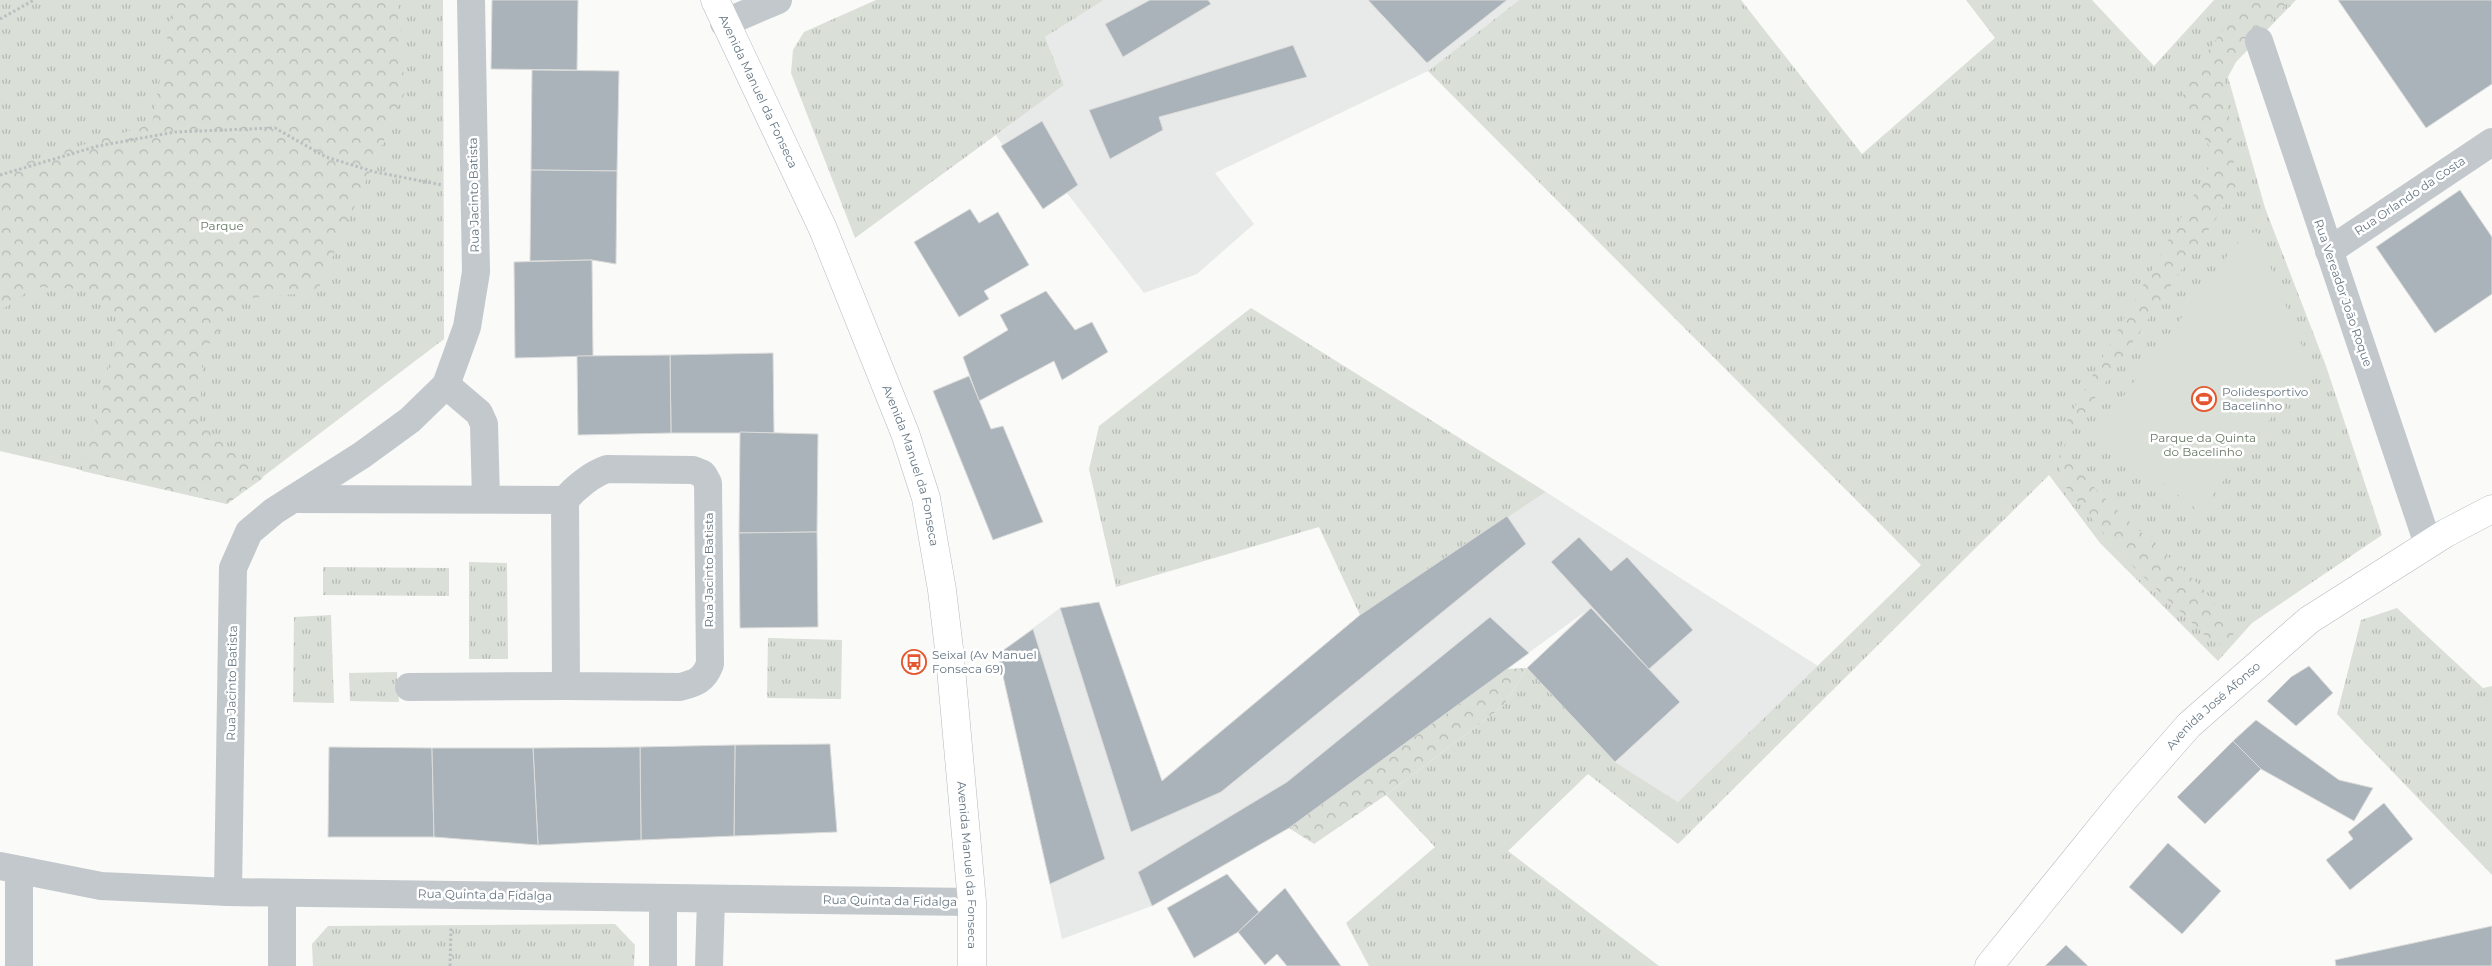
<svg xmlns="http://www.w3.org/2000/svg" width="2492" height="966" font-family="Montserrat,sans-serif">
	<defs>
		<pattern id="grass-tufts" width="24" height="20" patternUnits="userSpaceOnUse" patternTransform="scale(1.25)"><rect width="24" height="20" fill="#dadfd7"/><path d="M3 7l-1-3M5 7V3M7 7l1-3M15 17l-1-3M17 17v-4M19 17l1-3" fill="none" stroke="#b4b9b4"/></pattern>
		<pattern id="forest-crowns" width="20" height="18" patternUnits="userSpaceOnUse" patternTransform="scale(1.25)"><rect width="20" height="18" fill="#dadfd7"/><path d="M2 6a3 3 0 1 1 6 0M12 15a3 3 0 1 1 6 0" fill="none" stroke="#b4b9b4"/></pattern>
	</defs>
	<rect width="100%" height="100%" fill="#fafaf8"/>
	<g fill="#e8e9e9">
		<polygon points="1104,0 1519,0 1428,71 1215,173 1254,224 1197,274 1144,293 1067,193 1043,209 996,135 1064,85 1045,37"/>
		<polygon points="1546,492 1818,666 1678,802 1615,762 1527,668 1586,611 1289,828 1152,906 1062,939 998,654 1060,608 1099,602 1162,780 1360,615"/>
	</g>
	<g fill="url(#grass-tufts)">
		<polygon points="0,0 443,0 444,339 227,504 0,451"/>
		<polygon points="876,0 1104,0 1045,37 1064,85 855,238 791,73 793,50 804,32"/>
		<polygon points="1519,0 1741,0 1862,154 1995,38 1966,0 2092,0 2154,66 2214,0 2296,0 2236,62 2228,77 2265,208 2326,366 2382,535 2252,623 2218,661 2100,543 2049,475 1678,844 1588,774 1508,851 1659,966 1369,966 1346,923 1435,847 1386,795 1503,706 1527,668 1615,762 1678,802 1921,565 1428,71"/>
		<polygon points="1251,308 1546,492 1360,615 1319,527 1116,587 1089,469 1099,426"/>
		<polygon points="469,562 507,563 508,659 469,659"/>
		<polygon points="323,567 449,568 449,596 323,595"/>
		<polygon points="2397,608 2483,688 2492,686 2492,875 2337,714 2361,620"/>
		<polygon points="331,615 334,703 293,702 294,617"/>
		<polygon points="768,638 842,640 841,699 767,698"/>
		<polygon points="397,672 399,702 350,701 349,673"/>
		<polygon points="615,924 635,945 634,966 313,966 312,944 328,926"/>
	</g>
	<g fill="url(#forest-crowns)">
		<polygon points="174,0 398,0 405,92 317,292 241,299 204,351 199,422 263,478 227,504 82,471 121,317 82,289 34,287 0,311 0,170 152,124"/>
		<path d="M2244,0H2290L2226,70L2225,78L2236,183L2234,192L2070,435L2064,446C2069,473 2167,554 2192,578C2207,592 2220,611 2234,627C2235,636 2230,643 2221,645L2208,638L2125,559L2065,486L2058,462L2067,421L2215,157L2183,99L2185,87L2190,76Z"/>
		<polygon points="1527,668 1503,706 1386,795 1314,844 1289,828 1507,669"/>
	</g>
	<polygon fill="#dadfd7" points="2256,231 2310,366 2200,512 2097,432 2235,245"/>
	<g fill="#aab3b9" stroke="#dcdcda">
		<polygon points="492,0 578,0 577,70 491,69"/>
		<polygon points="1150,0 1208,0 1211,4 1123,57 1105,24"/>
		<polygon points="1368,0 1507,0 1427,63"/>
		<polygon points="2338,0 2492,0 2492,84 2426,128"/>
		<polygon points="1293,45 1307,77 1159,117 1163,130 1110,159 1089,110"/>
		<polygon points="532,70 619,71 617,171 531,170"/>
		<polygon points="1042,121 1078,185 1043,209 1001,146"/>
		<polygon points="531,170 617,171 616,264 592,260 530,261"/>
		<polygon points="2460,190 2492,237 2492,294 2435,333 2376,247"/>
		<polygon points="970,209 979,223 998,212 1029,265 984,291 989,299 959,317 914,242"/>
		<polygon points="592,260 593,356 515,358 514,262"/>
		<polygon points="1046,291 1075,330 1092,322 1108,352 1062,380 1054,361 979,401 963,357 1008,330 1000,315"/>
		<polygon points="773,353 774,433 671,433 670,355"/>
		<polygon points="670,355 671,433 578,435 577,356"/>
		<polygon points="969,376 991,429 1003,426 1043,522 993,540 933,391"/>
		<polygon points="740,432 818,434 817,532 739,533"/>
		<polygon points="1507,516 1526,544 1221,792 1131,832 1060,608 1099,602 1162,781 1360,615"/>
		<polygon points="817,532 818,627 740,628 739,533"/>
		<polygon points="1579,537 1611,571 1627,557 1693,630 1649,669 1551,562"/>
		<polygon points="1591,608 1680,702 1615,762 1527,668"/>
		<polygon points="1490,617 1529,653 1289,828 1152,906 1138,872 1287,782"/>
		<polygon points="1033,629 1105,859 1050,884 998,654"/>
		<polygon points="2309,666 2333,693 2296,726 2267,701 2291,677"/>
		<polygon points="2256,720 2339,780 2373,788 2354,821 2261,769 2233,741"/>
		<polygon points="2233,741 2261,769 2205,824 2177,797"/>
		<polygon points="830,744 837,832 734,836 735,745"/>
		<polygon points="735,745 734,836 641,840 640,747"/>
		<polygon points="329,747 432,748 434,837 328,837"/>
		<polygon points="640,747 641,840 538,845 533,748"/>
		<polygon points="432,748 533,748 538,845 434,837"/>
		<polygon points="2384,803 2413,839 2350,890 2326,860 2353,839 2348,832"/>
		<polygon points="2168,843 2221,891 2182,934 2129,887"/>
		<polygon points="1227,874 1259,912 1238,932 1194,958 1167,908"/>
		<polygon points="1285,888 1341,966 1287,966 1277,954 1265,965 1238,932"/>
		<polygon points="2492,926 2492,966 2336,966 2335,960"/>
		<polygon points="2066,945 2088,966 2045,966"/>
	</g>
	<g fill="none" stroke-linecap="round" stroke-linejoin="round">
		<defs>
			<g id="secondary">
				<path id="s1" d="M715,0L823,229L905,433L926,498L942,590L950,657L972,902V966"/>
				<path id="s2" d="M1989,966L2125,798L2189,725L2309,620L2446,533L2492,509"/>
			</g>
		</defs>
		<use href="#secondary" stroke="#b3babf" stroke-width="29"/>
		<g stroke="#bbbfc2" stroke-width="3" stroke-dasharray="2.5 2.5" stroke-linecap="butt">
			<polyline points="0,19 34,0"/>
			<polyline points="0,175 98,146 175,132 275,128 326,157 375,172 442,185"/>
			<polyline points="450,966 451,927"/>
		</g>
		<g stroke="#c3c8cc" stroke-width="28">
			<polyline points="724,23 778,0"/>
			<polyline points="2259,41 2428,544"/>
			<polyline points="2329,251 2492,142"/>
			<polyline points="446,385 479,413 484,424 486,499"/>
			<path d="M293,499L565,500L566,686L680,687C696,683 704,680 710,664L708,483L703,474L693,470L607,469C592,474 575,488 565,500"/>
			<polyline points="409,687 566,686"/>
			<polyline points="0,866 101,886 228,892 972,902"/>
			<polyline points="228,892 233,568 249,532 274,511 362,455 410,420 446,385 467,327 476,272 471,0"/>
			<polyline points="19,966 19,870"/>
			<polyline points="282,966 282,893"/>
			<polyline points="663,966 663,898"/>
			<polyline points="709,966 711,899"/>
		</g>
		<use href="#secondary" stroke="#fff" stroke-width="28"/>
	</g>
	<defs>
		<symbol id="stadium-ring" viewBox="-11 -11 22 22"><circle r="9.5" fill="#fff" stroke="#e4572e" stroke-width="1.5"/><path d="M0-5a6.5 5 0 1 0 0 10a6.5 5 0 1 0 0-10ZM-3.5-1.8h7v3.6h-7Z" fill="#e4572e"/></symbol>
		<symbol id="bus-ring" viewBox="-11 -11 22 22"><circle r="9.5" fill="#fff" stroke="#e4572e" stroke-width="1.5"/><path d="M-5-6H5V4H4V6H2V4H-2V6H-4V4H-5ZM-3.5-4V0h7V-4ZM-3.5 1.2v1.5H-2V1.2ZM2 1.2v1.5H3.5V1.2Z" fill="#e4572e"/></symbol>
	</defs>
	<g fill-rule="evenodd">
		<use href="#stadium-ring" x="2190" y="385" width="28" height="28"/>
		<use href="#bus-ring" x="900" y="648" width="28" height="28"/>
	</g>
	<g text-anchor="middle" stroke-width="5" stroke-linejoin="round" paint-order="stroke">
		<g font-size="12" fill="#657683" stroke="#fff">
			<text dy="4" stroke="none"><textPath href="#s1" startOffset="101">Avenida Manuel da Fonseca</textPath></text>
			<text transform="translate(474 195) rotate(-91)" y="4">Rua Jacinto Batista</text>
			<text transform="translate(2410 196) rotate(-34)" y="4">Rua Orlando da Costa</text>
			<text transform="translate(2343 293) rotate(71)" y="4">Rua Vereador João Roque</text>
			<text dy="4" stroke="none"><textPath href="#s1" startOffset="506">Avenida Manuel da Fonseca</textPath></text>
			<text transform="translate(709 570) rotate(-90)" y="4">Rua Jacinto Batista</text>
			<text transform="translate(232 683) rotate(-89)" y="4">Rua Jacinto Batista</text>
			<text dy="4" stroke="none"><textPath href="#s2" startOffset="344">Avenida José Afonso</textPath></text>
			<text dy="4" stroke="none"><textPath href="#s1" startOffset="911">Avenida Manuel da Fonseca</textPath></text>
			<text transform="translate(485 895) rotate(1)" y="4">Rua Quinta da Fidalga</text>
			<text transform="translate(890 901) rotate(1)" y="4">Rua Quinta da Fidalga</text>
		</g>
		<g font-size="12" fill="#687a64" stroke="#fff">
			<text x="222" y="230">Parque</text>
			<text x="2203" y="442">Parque da Quinta<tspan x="2203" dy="14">do Bacelinho</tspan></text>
		</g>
		<g font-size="12" fill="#657683" stroke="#fff" text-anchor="start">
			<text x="2222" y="396">Polidesportivo<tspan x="2222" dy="14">Bacelinho</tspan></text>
			<text x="932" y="659">Seixal (Av Manuel<tspan x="932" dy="14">Fonseca 69)</tspan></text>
		</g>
	</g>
</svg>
